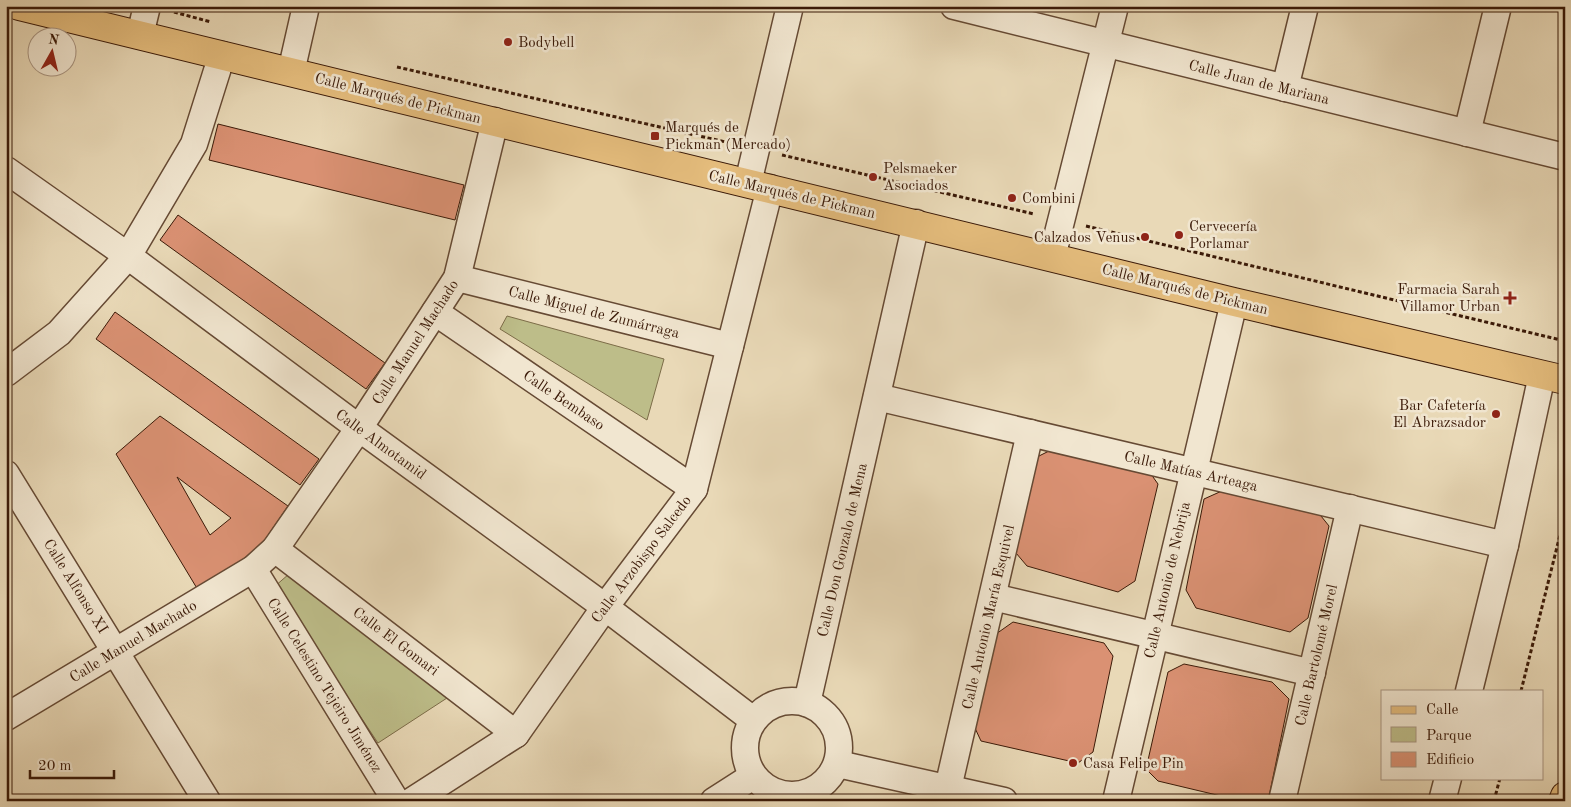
<svg xmlns="http://www.w3.org/2000/svg" width="1571" height="807" font-family="'Old Standard TT',serif">
	<rect width="100%" height="100%" fill="#e9d9b7"/>
	<filter id="stains"><feTurbulence type="fractalNoise" baseFrequency=".004" numOctaves="4"/><feColorMatrix values="0 0 0 0 .2 0 0 0 0 .09 0 0 0 0 .02 0 0 0 .5 -.17"/></filter>
	<radialGradient id="worn" r=".72"><stop offset=".6" stop-color="#630" stop-opacity="0"/><stop offset="1" stop-color="#630" stop-opacity=".3"/></radialGradient>
	<g fill="#bdbd89" stroke="#7c6c48">
		<polygon points="507,316 664,359 647,420 500,329"/>
		<polygon points="289,574 447,698 378,743 274,587"/>
	</g>
	<g fill="#da9173" stroke="#3b1a08" fill-rule="evenodd">
		<polygon points="218,124 464,185 455,220 209,160"/>
		<polygon points="178,215 385,363 366,389 160,240"/>
		<polygon points="115,312 319,459 300,485 96,339"/>
		<path d="M160,416L288,506L262,544L241,564L198,590L116,454ZM177,477L231,518L210,535Z"/>
		<polygon points="1051,450 1148,470 1158,484 1135,581 1118,592 1027,566 1016,553 1035,458"/>
		<polygon points="1224,490 1317,511 1329,526 1308,618 1290,632 1196,608 1186,590 1204,499"/>
		<polygon points="1013,622 1104,643 1113,656 1093,752 1078,763 981,741 974,726 996,634"/>
		<polygon points="1184,664 1272,682 1289,699 1269,797 1257,801 1242,801 1158,781 1146,769 1168,672"/>
	</g>
	<g fill="none" stroke-linecap="round" stroke-linejoin="round">
		<defs>
			<g id="minor">
				<polyline points="954,6 1565,157"/>
				<polyline points="140,35 147,6"/>
				<polyline points="291,72 306,6"/>
				<polyline points="1285,88 1305,6"/>
				<polyline points="1467,133 1498,6"/>
				<polyline points="6,170 128,256 359,428 605,607 753,720"/>
				<polyline points="748,183 790,6"/>
				<polyline points="1052,257 1115,6"/>
				<polyline points="457,278 730,346"/>
				<polyline points="435,312 694,489"/>
				<polyline points="6,373 59,333 128,256 194,144 222,55"/>
				<polyline points="877,397 1505,545"/>
				<polyline points="6,474 207,801"/>
				<polyline points="275,549 516,734"/>
				<polyline points="253,569 396,801"/>
				<polyline points="993,597 1312,673"/>
				<polyline points="1469,691 1505,545 1542,375"/>
				<circle cx="792" cy="748" r="47"/>
				<polyline points="807,703 916,223"/>
				<polyline points="6,717 253,569 275,549 359,428 457,278 495,121"/>
				<polyline points="838,764 1004,801"/>
				<polyline points="412,801 516,734 605,607 694,489 770,188"/>
				<polyline points="714,801 753,776"/>
				<polyline points="945,801 1030,433"/>
				<polyline points="1116,801 1234,302"/>
				<polyline points="1282,801 1350,508"/>
				<polyline points="1442,801 1448,778"/>
			</g>
			<g id="primary">
				<polyline points="19,6 1234,302 1565,380"/>
				<polyline points="1563,801 1565,796"/>
			</g>
		</defs>
		<use href="#minor" stroke="#664a34" stroke-width="29"/>
		<use href="#primary" stroke="#3b1a08" stroke-width="30"/>
		<g stroke="#3b1a08" stroke-width="3" stroke-dasharray="4 2.5" stroke-linecap="butt">
			<polyline points="174,12 211,22"/>
			<polyline points="397,67 730,143"/>
			<polyline points="782,155 1034,214"/>
			<polyline points="1086,226 1565,341"/>
			<polyline points="1521,691 1565,515"/>
			<polyline points="1494,801 1500,778"/>
		</g>
		<use href="#minor" stroke="#f1e6d0" stroke-width="26"/>
		<use href="#primary" stroke="#e4bc7c" stroke-width="28"/>
	</g>
	<g fill="#8f2418" stroke="#f1e6d0" stroke-width="2">
		<circle cx="508" cy="42" r="5"/>
		<rect x="650" y="131" width="10" height="10" rx="2.5"/>
		<circle cx="873" cy="177" r="5"/>
		<circle cx="1012" cy="198" r="5"/>
		<circle cx="1179" cy="235" r="5"/>
		<circle cx="1145" cy="237" r="5"/>
		<path d="M1507.5 290.5h5v5h5v5h-5v5h-5v-5h-5v-5h5z"/>
		<circle cx="1496" cy="414" r="5"/>
		<circle cx="1073" cy="763" r="5"/>
	</g>
	<g text-anchor="middle" stroke-width="5" stroke-linejoin="round" paint-order="stroke">
		<g font-size="15" fill="#3b1a08" stroke="#f1e6d0" text-anchor="start">
			<text x="518" y="47">Bodybell</text>
			<text x="665" y="132">Marqués de<tspan x="665" dy="17">Pickman (Mercado)</tspan></text>
			<text x="883" y="173">Pelsmaeker<tspan x="883" dy="17">Asociados</tspan></text>
			<text x="1022" y="203">Combini</text>
			<text x="1189" y="231">Cervecería<tspan x="1189" dy="17">Porlamar</tspan></text>
			<text x="1135" y="242" text-anchor="end">Calzados Venus</text>
			<text x="1500" y="294" text-anchor="end">Farmacia Sarah<tspan x="1500" dy="17">Villamor Urban</tspan></text>
			<text x="1486" y="410" text-anchor="end">Bar Cafetería<tspan x="1486" dy="17">El Abrazsador</tspan></text>
			<text x="1083" y="768">Casa Felipe Pin</text>
		</g>
		<g font-size="15" fill="#3b1a08" stroke="#f1e6d0">
			<text transform="translate(1259 82) rotate(14)" y="5">Calle Juan de Mariana</text>
			<text transform="translate(398 98) rotate(14)" y="5">Calle Marqués de Pickman</text>
			<text transform="translate(792 194) rotate(13)" y="5">Calle Marqués de Pickman</text>
			<text transform="translate(1185 289) rotate(14)" y="5">Calle Marqués de Pickman</text>
			<text transform="translate(594 312) rotate(14)" y="5">Calle Miguel de Zumárraga</text>
			<text transform="translate(415 342) rotate(-57)" y="5">Calle Manuel Machado</text>
			<text transform="translate(564 400) rotate(34)" y="5">Calle Bembaso</text>
			<text transform="translate(381 444) rotate(36)" y="5">Calle Almotamid</text>
			<text transform="translate(1191 471) rotate(13)" y="5">Calle Matías Arteaga</text>
			<text transform="translate(842 550) rotate(-77)" y="5">Calle Don Gonzalo de Mena</text>
			<text transform="translate(641 559) rotate(-53)" y="5">Calle Arzobispo Salcedo</text>
			<text transform="translate(1167 580) rotate(-77)" y="5">Calle Antonio de Nebrija</text>
			<text transform="translate(76 586) rotate(58)" y="5">Calle Alfonso XI</text>
			<text transform="translate(988 617) rotate(-77)" y="5">Calle Antonio María Esquivel</text>
			<text transform="translate(133 641) rotate(-31)" y="5">Calle Manuel Machado</text>
			<text transform="translate(396 641) rotate(37)" y="5">Calle El Gomari</text>
			<text transform="translate(1316 655) rotate(-77)" y="5">Calle Bartolomé Morel</text>
			<text transform="translate(325 685) rotate(58)" y="5">Calle Celestino Tejeiro Jiménez</text>
		</g>
	</g>
	<rect width="1571" height="807" fill="none" stroke="#e9d9b7" stroke-width="25"/>
	<rect x="8" y="8" width="1556" height="792" fill="none" stroke="#3b1a08" stroke-width="2.5"/>
	<rect x="12" y="12" width="1546" height="782" fill="none" stroke="#3b1a08"/>
	<rect x="1381" y="690" width="162" height="90" fill="#f1e6d0" stroke="#a89480"/>
	<rect x="1391" y="706" width="25" height="8" fill="#e4bc7c" stroke="#a89480"/>
	<text x="1426" y="714" font-size="15" fill="#3b1a08">Calle</text>
	<rect x="1391" y="727" width="25" height="15" fill="#bdbd89" stroke="#a89480"/>
	<text x="1426" y="740" font-size="15" fill="#3b1a08">Parque</text>
	<rect x="1391" y="752" width="25" height="15" fill="#da9173" stroke="#a89480"/>
	<text x="1426" y="764" font-size="15" fill="#3b1a08">Edificio</text>
	<g transform="translate(52 52) rotate(8)"><circle r="24" fill="#f1e6d0" stroke="#a89480"/>
	<path d="M0-4L9 19L0 12L-9 19Z" fill="#8f2418"/>
	<text y="-8" font-size="14" font-weight="bold" text-anchor="middle" fill="#3b1a08">N</text>
	</g>
	<path d="M30 770v8h84v-8" fill="none" stroke="#3b1a08" stroke-width="2.5"/>
	<text x="38" y="770" font-size="15" fill="#3b1a08" stroke="#f1e6d0" stroke-width="4" paint-order="stroke">20 m</text>
	<rect width="100%" height="100%" filter="url(#stains)"/>
	<rect width="100%" height="100%" fill="url(#worn)"/>
</svg>
